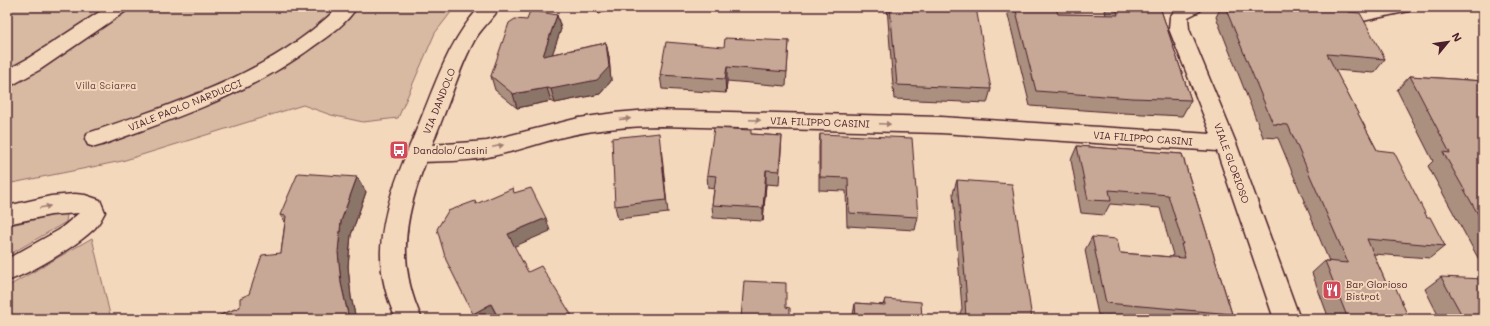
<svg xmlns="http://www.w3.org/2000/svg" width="1490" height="326" font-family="Mali,sans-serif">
	<rect width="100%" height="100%" fill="#f4d8bb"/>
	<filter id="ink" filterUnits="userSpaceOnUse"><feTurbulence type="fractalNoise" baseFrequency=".025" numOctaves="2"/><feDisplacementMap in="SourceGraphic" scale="8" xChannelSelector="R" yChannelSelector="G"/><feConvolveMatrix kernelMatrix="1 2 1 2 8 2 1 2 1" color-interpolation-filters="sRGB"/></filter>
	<g filter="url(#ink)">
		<g fill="#d8baa3" stroke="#916c67">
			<polygon points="7,7 455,7 435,33 398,118 363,122 331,115 303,105 122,161 7,184"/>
			<polygon points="67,214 66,222 7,256 7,226 54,215"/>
			<polygon points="92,238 111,319 7,319 7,287"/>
		</g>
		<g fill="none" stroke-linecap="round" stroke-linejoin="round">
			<defs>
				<g id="pedestrian">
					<polygon points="107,7 129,7 126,11 41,69 14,84 7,86 7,70 27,59"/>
					<path d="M338,7H357C347,23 330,35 314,46C251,93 176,118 102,145L95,147L88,145L85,139L88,133C173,104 273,73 338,7Z"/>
				</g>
				<g id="minor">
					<path d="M1177,7H1202L1200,11L1188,17L1189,29L1236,143L1300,319H1274L1217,151L941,133L661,126C629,126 598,129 567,136C541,142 515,152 488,157C465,162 441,161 418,162L410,160L407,154L410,148L418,146L487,141L579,118L614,113L649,110L941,117L1211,134L1169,29L1170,17Z"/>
					<polygon points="1331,7 1363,9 1372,7 1411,7 1409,11 1363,21 1325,17 1323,13 1325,9"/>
					<path d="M75,194L85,195L100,200L105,212C102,218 99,223 95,228C77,246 31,273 7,281V259L59,230L79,213L51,215L7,224V206L51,196Z"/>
				</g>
				<path id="tertiary" d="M480,7H500C493,19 481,28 474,41C461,65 453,92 443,117C416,187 387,245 422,319H396C386,297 380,273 381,249C383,202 405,159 422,116C438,77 451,38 480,7Z"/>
			</defs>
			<use href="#pedestrian" stroke="#4a1f2b" stroke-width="3"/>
			<use href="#minor" stroke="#4a1f2b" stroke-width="3"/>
			<use href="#tertiary" stroke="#4a1f2b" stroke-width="3"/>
			<use href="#pedestrian" fill="#f4d8bb" fill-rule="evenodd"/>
			<use href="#minor" fill="#f4d8bb" fill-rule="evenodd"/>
			<use href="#tertiary" fill="#f4d8bb" fill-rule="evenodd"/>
		</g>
		<g fill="#ab9080" stroke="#4a1f2b">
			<polygon points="592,7 614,7 599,14"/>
			<polygon points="887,7 953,7 991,89 987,103 894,99"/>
			<polygon points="1006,7 1055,7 1058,14 1106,15 1105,11 1107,7 1160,7 1191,100 1182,116 1124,113 1030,106"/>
			<polygon points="1221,7 1345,7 1348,12 1385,59 1374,73 1335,70 1377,150 1427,217 1445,246 1430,258 1373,254 1387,285 1409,319 1329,319 1312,273 1325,261 1329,261 1278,138 1263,137 1216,17"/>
			<polygon points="557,15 561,29 552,54 606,43 609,57 611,81 600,94 555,103 551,101 517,108 495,90 491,76 527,20"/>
			<polygon points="789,41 786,86 727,81 726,93 662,89 660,75 724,47"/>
			<polygon points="1410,76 1483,81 1483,267 1428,166 1433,161 1397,90"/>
			<polygon points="751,134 782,136 779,185 766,184 763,221 713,218 712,205 714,189 708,188 707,175"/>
			<polygon points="820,134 918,217 915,230 847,226 846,191 819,190 819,147"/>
			<polygon points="1077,146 1182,154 1232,314 1227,319 1141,319 1098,315 1085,250 1092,237 1120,253 1172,257 1173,255 1160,208 1110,204 1104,215 1081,213 1071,160"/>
			<polygon points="661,147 668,213 618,219 615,206"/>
			<polygon points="357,177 366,192 351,235 348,266 351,297 356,319 211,319 240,307 281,253 285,222 280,215"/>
			<polygon points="957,180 1032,319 960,319 960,313 962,309 953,193"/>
			<polygon points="1441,277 1483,319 1440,319 1425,289"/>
			<polygon points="885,299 922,319 853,319 853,315 855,303 883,305"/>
		</g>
		<g fill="#8b7568" stroke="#4a1f2b">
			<polygon points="598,7 614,7 599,14"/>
			<polygon points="557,15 561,29 547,70 543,56"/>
			<polygon points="606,43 609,57 611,81 600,94 555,103 551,89"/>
			<polygon points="727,67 727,81 726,93 725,79"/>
			<polygon points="547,88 551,101 517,108 513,94"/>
			<polygon points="766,170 766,184 763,221 763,208"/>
			<polygon points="357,177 366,192 351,235 348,266 351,297 356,319 349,319 341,283 338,252 341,221"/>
			<polygon points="546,218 550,231 513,247 508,234"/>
			<polygon points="491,304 497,316 492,319 476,319 473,314"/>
		</g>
		<g fill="#c7a795" stroke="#4a1f2b">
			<polygon points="890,7 953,7 976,8 991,89 897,85"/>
			<polygon points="1015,7 1055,7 1058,14 1118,15 1116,7 1160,7 1191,100 1132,98 1036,91"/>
			<polygon points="1225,7 1345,7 1348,12 1360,13 1385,59 1327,54 1377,150 1394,152 1427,217 1430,217 1445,246 1367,239 1387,285 1395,286 1409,319 1348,319 1325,261 1348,263 1288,125 1273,124"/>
			<polygon points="530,10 557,15 543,56 606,43 609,67 597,80 551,89 547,88 513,94 491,76 509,23 515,19 527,20"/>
			<polygon points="725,38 789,41 787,72 727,67 725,79 660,75 666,42 724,47"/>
			<polygon points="1410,76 1483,81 1483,223 1443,152 1450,153"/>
			<polygon points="714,128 751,130 751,134 782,136 779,171 766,170 763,208 712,205 716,176 707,175"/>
			<polygon points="659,133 666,200 615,206 612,138"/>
			<polygon points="820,134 912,138 918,217 849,213 848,178 820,177"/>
			<polygon points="1077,146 1182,154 1232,314 1106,303 1092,237 1117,239 1120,253 1185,258 1181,244 1183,244 1168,195 1109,190 1111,201 1088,200"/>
			<polygon points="298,173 357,177 341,221 338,252 341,283 349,319 211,319 240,307 240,298 249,294 262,255 281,253 286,216 280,215"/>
			<polygon points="957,180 1012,184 1032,319 966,319 965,301 967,302"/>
			<polygon points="513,188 514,193 531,188 546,218 508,234 528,272 541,266 574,319 499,319 491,304 473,314 446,260 437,229 448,211 475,201 476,204"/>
			<polygon points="1441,277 1483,279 1483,319 1464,319"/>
			<polygon points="744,281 786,283 786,307 790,308 790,319 741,319"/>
			<polygon points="885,299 921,302 922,319 856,319 855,303 885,305"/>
			<polygon points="690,316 739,319 690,319"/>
		</g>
		<defs><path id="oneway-solid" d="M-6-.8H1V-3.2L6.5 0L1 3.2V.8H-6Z"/></defs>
		<g fill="#9f7c73">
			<use href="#oneway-solid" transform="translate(625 119) rotate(-5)"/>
			<use href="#oneway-solid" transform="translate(755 120) rotate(2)"/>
			<use href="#oneway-solid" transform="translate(885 124) rotate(2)"/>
			<use href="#oneway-solid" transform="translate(498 146) rotate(-12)"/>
			<use href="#oneway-solid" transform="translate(45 207) rotate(-10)"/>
		</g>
	</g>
	<defs>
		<symbol id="bus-square" viewBox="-11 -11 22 22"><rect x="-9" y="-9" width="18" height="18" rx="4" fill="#d1495b" stroke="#f4d8bb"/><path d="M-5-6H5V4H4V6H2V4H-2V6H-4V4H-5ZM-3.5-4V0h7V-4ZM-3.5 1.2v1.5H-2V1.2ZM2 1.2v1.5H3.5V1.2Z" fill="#fff"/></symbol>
		<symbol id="restaurant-square" viewBox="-11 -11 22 22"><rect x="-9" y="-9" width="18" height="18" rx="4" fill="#d1495b" stroke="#f4d8bb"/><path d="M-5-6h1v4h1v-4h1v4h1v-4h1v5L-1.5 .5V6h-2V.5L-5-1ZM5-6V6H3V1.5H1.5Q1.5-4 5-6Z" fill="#fff"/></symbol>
	</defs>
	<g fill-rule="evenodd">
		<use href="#bus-square" x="388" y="139" width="22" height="22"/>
		<use href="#restaurant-square" x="1321" y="279" width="22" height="22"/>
	</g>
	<g text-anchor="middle" stroke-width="4" stroke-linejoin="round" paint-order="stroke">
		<g font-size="10" fill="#663e43" stroke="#f4d8bb">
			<text x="106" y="89">Villa Sciarra</text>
		</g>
		<g font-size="10" fill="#4a1f2b" stroke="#f4d8bb">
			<text transform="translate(439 101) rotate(-68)" y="4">VIA DANDOLO</text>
			<text transform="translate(185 105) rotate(-22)" y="4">VIALE PAOLO NARDUCCI</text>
			<text transform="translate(820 122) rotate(2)" y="4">VIA FILIPPO CASINI</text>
			<text transform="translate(1143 138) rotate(4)" y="4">VIA FILIPPO CASINI</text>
			<text transform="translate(1232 163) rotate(70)" y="4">VIALE GLORIOSO</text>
		</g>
		<g font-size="10" fill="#4a1f2b" stroke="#f4d8bb" text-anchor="start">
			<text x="413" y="154">Dandolo/Casini</text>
			<text x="1346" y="288">Bar Glorioso<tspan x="1346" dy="12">Bistrot</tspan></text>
		</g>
	</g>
	<rect width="1490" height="326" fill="none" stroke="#f4d8bb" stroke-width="24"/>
	<rect x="12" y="12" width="1466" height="302" fill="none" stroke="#4a1f2b" stroke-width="1.5" filter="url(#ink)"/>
	<g transform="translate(1448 42) rotate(61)" stroke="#f4d8bb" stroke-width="3" paint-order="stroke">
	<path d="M0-3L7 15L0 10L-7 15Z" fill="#4a1f2b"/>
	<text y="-6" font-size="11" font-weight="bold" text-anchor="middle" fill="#4a1f2b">N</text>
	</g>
</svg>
